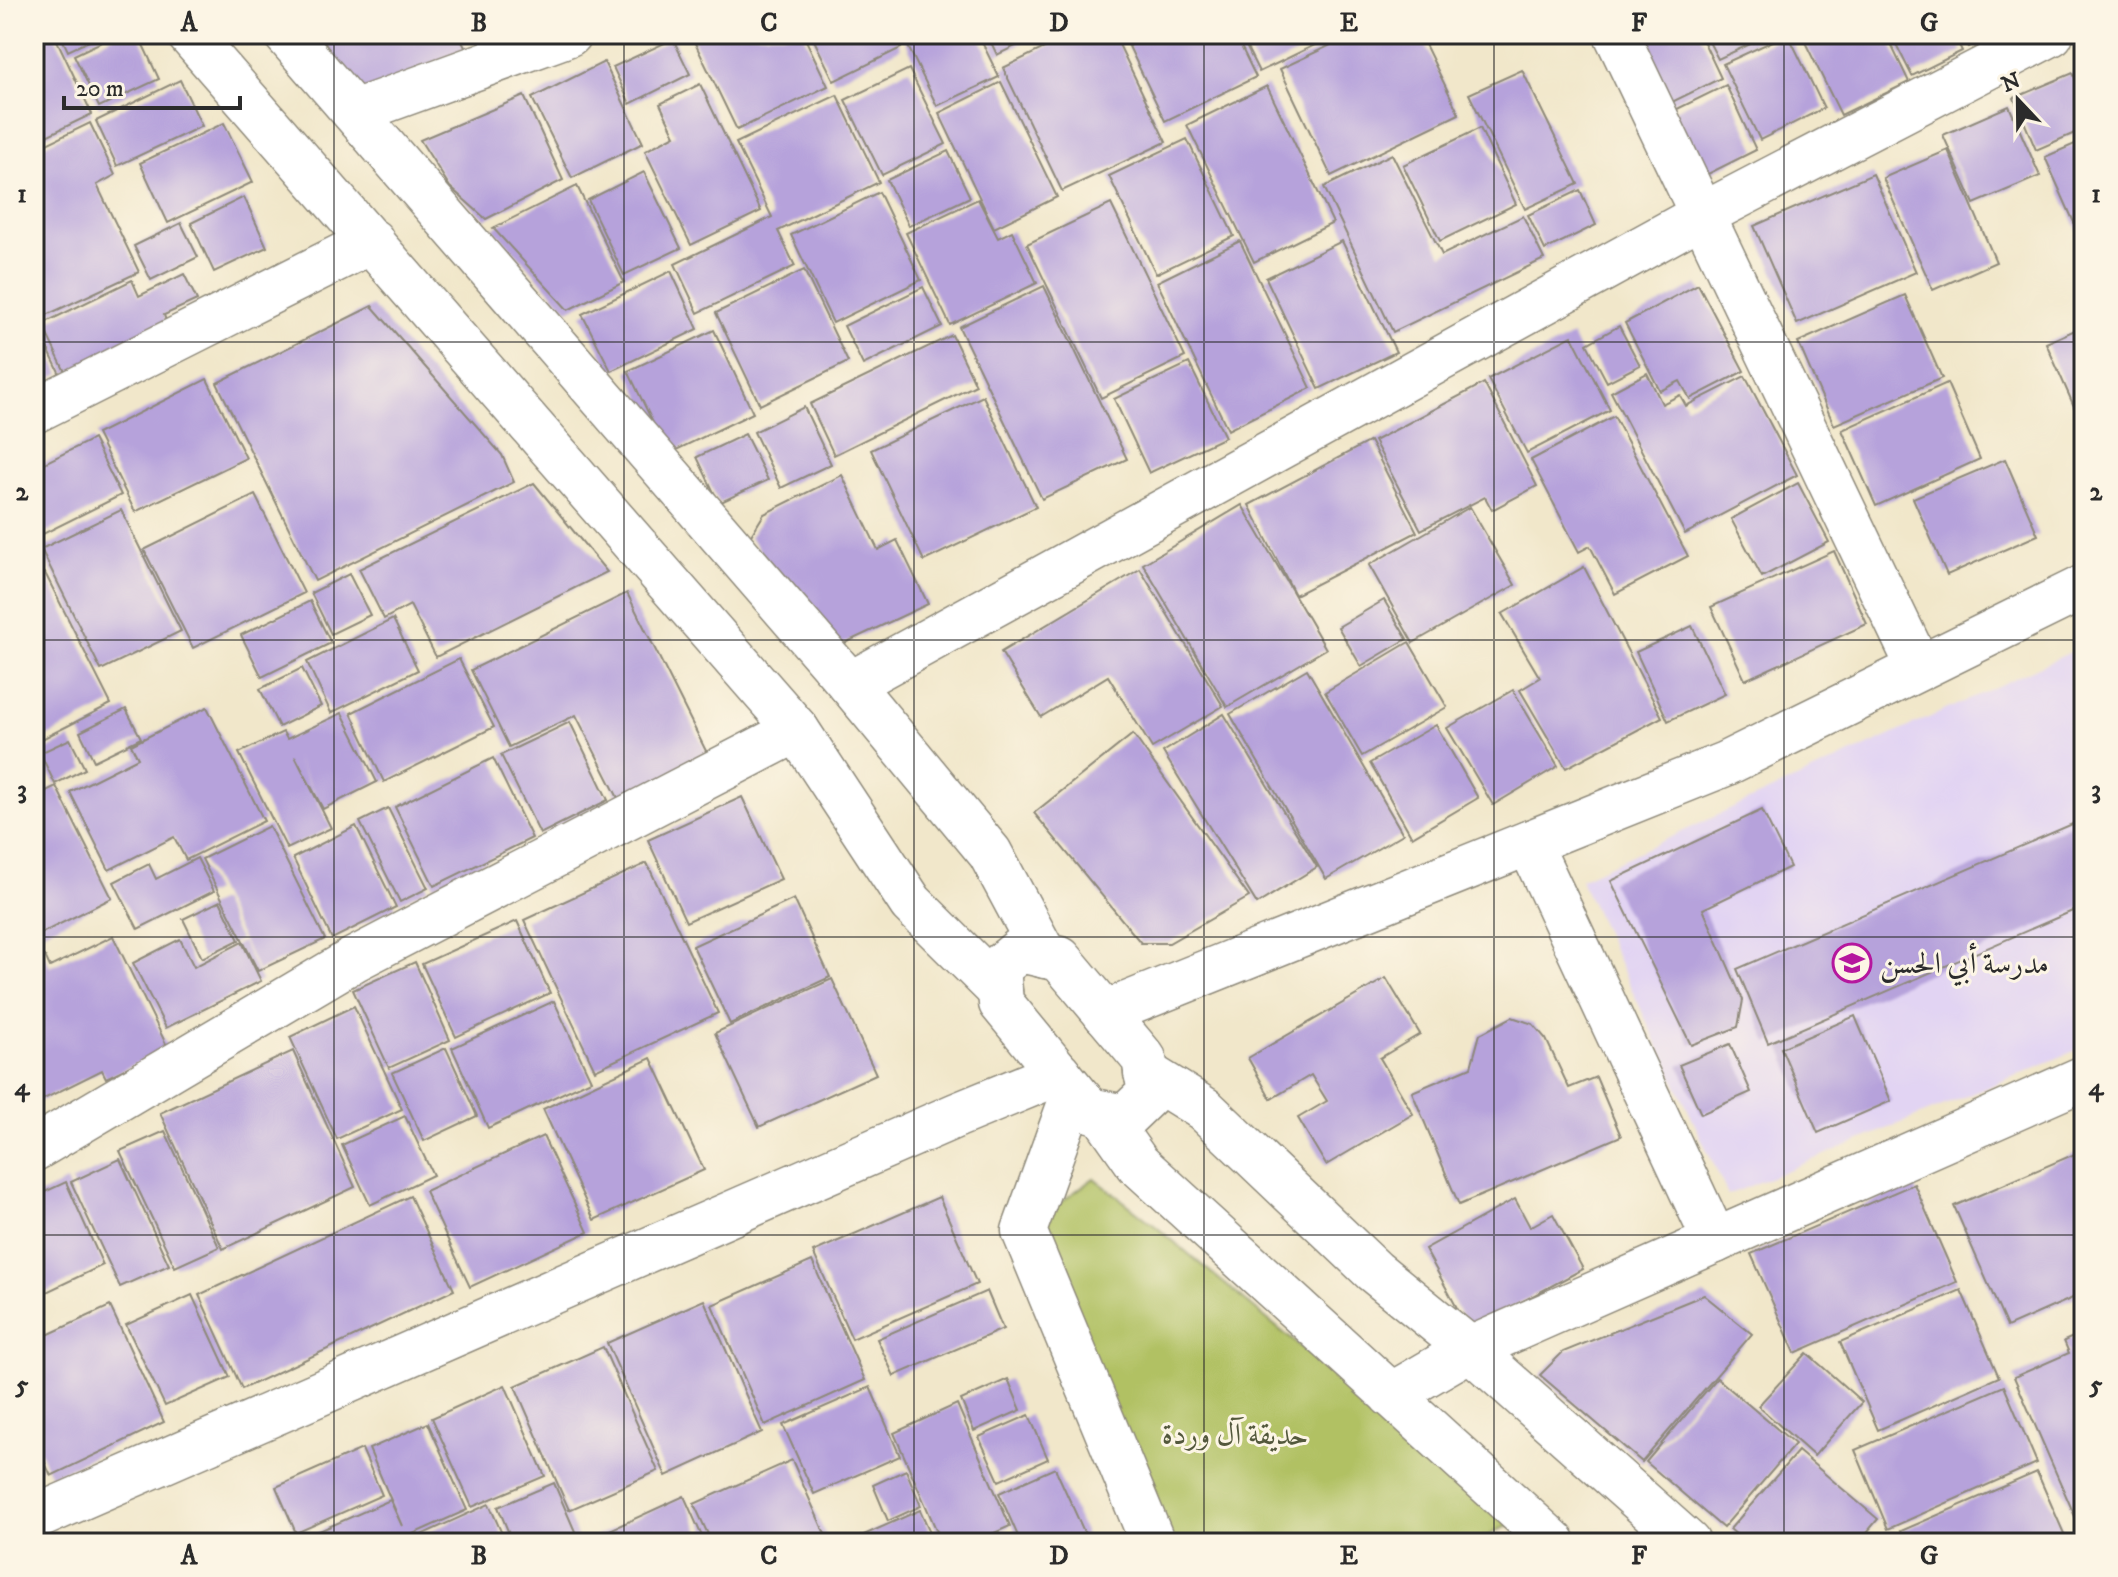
<svg xmlns="http://www.w3.org/2000/svg" width="2118" height="1577" font-family="'IM FELL DW Pica',Amiri,serif">
	<rect width="100%" height="100%" fill="#fcf5e5"/>
	<filter id="ink" filterUnits="userSpaceOnUse"><feTurbulence type="fractalNoise" baseFrequency=".0125" numOctaves="2"/><feDisplacementMap in="SourceGraphic" scale="16" xChannelSelector="R" yChannelSelector="G"/><feConvolveMatrix kernelMatrix="1 2 1 2 8 2 1 2 1" color-interpolation-filters="sRGB"/></filter>
	<filter id="wash" filterUnits="userSpaceOnUse"><feTurbulence type="fractalNoise" baseFrequency=".006" numOctaves="4" result="noise"/><feDisplacementMap in="SourceGraphic" scale="32" xChannelSelector="R" yChannelSelector="G"/><feGaussianBlur stdDeviation="1.8" result="paint"/><feColorMatrix in="noise" values="0 0 0 0 0 0 0 0 0 0 0 0 0 0 0 0 0 1.4 0 .05"/><feComposite in="paint" operator="in"/></filter>
	<g filter="url(#wash)">
		<rect width="100%" height="100%" fill="#f1e7ca"/>
		<polygon fill="#e2d4f3" points="2084,646 2084,1047 1728,1195 1580,879"/>
		<polygon fill="#b1c164" stroke="#6e7648" stroke-width="2" points="1094,1178 1154,1225 1512,1523 1475,1543 1162,1543 1033,1222"/>
		<g id="blocks">
			<g fill="#b6a2db">
				<polygon points="34,34 54,34 92,114 34,142"/>
				<polygon points="60,34 104,34 68,51"/>
				<polygon points="118,34 138,34 159,79 99,107 74,55"/>
				<polygon points="319,34 458,34 467,51 362,101"/>
				<polygon points="704,34 803,34 828,86 737,130 693,39"/>
				<polygon points="811,34 895,34 901,48 834,81"/>
				<polygon points="902,34 978,34 999,77 937,106"/>
				<polygon points="987,34 1040,34 997,55"/>
				<polygon points="1073,34 1114,34 1166,142 1062,191 1003,68"/>
				<polygon points="1123,34 1235,34 1256,77 1165,121"/>
				<polygon points="1240,34 1322,34 1325,40 1259,72"/>
				<polygon points="1354,34 1420,34 1459,114 1331,176 1280,69"/>
				<polygon points="1626,34 1700,34 1721,78 1662,107"/>
				<polygon points="1705,34 1772,34 1718,59"/>
				<polygon points="1788,34 1824,108 1760,140 1723,64"/>
				<polygon points="1801,34 1886,34 1909,82 1841,115"/>
				<polygon points="1891,34 1954,34 1962,51 1912,76"/>
				<polygon points="1961,34 1994,34 1968,47"/>
				<polygon points="673,39 690,74 630,104 613,67"/>
				<polygon points="604,62 643,143 572,178 532,98"/>
				<polygon points="909,69 946,144 882,175 845,100"/>
				<polygon points="1522,70 1578,184 1525,209 1469,94"/>
				<polygon points="2073,73 2084,98 2084,129 2036,150 2014,98"/>
				<polygon points="180,80 202,126 117,166 96,121"/>
				<polygon points="1001,82 1057,197 994,228 939,113"/>
				<polygon points="700,84 761,211 691,245 645,151 675,135 660,104"/>
				<polygon points="1726,85 1756,150 1696,180 1665,115"/>
				<polygon points="1267,86 1333,223 1254,262 1187,125"/>
				<polygon points="837,95 879,182 778,231 795,266 698,313 675,264 772,217 736,143"/>
				<polygon points="524,96 563,180 486,219 450,187 420,140"/>
				<polygon points="2009,106 2040,176 1974,204 1943,135"/>
				<polygon points="90,123 115,175 97,185 139,272 36,320 34,150"/>
				<polygon points="224,123 253,182 168,223 140,163"/>
				<polygon points="1480,128 1516,204 1440,241 1403,165"/>
				<polygon points="1187,139 1234,236 1156,274 1109,176"/>
				<polygon points="2084,140 2084,245 2045,157"/>
				<polygon points="1948,150 1996,262 1933,290 1883,178"/>
				<polygon points="948,151 970,197 909,226 887,180"/>
				<polygon points="1392,154 1442,255 1523,216 1544,259 1393,332 1324,187"/>
				<polygon points="644,172 681,248 624,275 588,200"/>
				<polygon points="1873,174 1916,272 1797,324 1754,226"/>
				<polygon points="577,186 624,282 568,310 493,228"/>
				<polygon points="1580,190 1596,225 1545,250 1528,215"/>
				<polygon points="879,192 921,280 833,323 791,235"/>
				<polygon points="244,197 267,247 214,272 191,223"/>
				<polygon points="978,199 998,238 1012,231 1037,283 950,325 906,233"/>
				<polygon points="1111,204 1185,357 1101,398 1027,244"/>
				<polygon points="181,223 198,257 151,280 134,246"/>
				<polygon points="1240,241 1311,388 1228,430 1157,282"/>
				<polygon points="1342,241 1396,352 1319,389 1266,278"/>
				<polygon points="804,270 848,362 760,405 716,313"/>
				<polygon points="671,271 698,329 611,371 582,314"/>
				<polygon points="184,274 197,300 164,315 167,324 66,374 42,324 132,280 139,296"/>
				<polygon points="1698,284 1744,371 1690,399 1680,381 1660,391 1625,323"/>
				<polygon points="1044,286 1127,459 1042,499 959,327"/>
				<polygon points="923,287 942,326 863,365 844,326"/>
				<polygon points="1905,295 1942,378 1834,425 1798,342"/>
				<polygon points="372,306 502,455 514,482 315,581 217,383"/>
				<polygon points="34,320 60,374 34,386"/>
				<polygon points="1619,326 1640,365 1607,382 1587,344"/>
				<polygon points="2084,326 2084,429 2046,343"/>
				<polygon points="714,330 753,413 668,454 628,371"/>
				<polygon points="952,335 976,385 834,455 810,404"/>
				<polygon points="1572,336 1610,410 1527,453 1488,379"/>
				<polygon points="1189,363 1225,437 1149,473 1114,399"/>
				<polygon points="1647,373 1662,404 1680,395 1686,406 1745,376 1797,475 1685,534 1611,392"/>
				<polygon points="207,379 246,458 135,512 97,434"/>
				<polygon points="1484,383 1537,486 1492,510 1485,497 1421,530 1374,441"/>
				<polygon points="1947,383 1980,459 1876,506 1842,430"/>
				<polygon points="983,396 1036,507 924,561 871,450"/>
				<polygon points="804,407 831,464 781,488 754,432"/>
				<polygon points="1614,416 1688,556 1615,594 1590,546 1579,552 1531,460"/>
				<polygon points="745,434 768,480 719,503 697,457"/>
				<polygon points="93,439 121,495 37,537 34,468"/>
				<polygon points="1370,441 1417,532 1295,595 1249,505"/>
				<polygon points="2005,459 2038,535 1947,575 1913,498"/>
				<polygon points="842,475 878,550 897,540 928,604 830,650 750,537 764,514"/>
				<polygon points="534,483 607,572 436,657 410,605 384,619 359,569"/>
				<polygon points="1798,483 1829,542 1762,577 1731,519"/>
				<polygon points="255,495 304,593 193,648 144,550"/>
				<polygon points="1242,505 1326,649 1227,707 1143,564"/>
				<polygon points="1470,507 1515,585 1413,643 1369,565"/>
				<polygon points="121,510 181,631 101,670 41,549"/>
				<polygon points="34,542 41,556 34,560"/>
				<polygon points="1834,551 1867,624 1745,680 1711,607"/>
				<polygon points="1584,567 1662,717 1566,768 1520,690 1540,678 1502,614"/>
				<polygon points="1140,569 1223,706 1152,748 1108,676 1041,717 1001,652"/>
				<polygon points="45,573 111,704 34,743 34,579"/>
				<polygon points="349,574 370,615 331,634 311,593"/>
				<polygon points="627,593 709,757 619,800 576,715 509,747 471,670"/>
				<polygon points="1384,600 1407,639 1361,666 1338,627"/>
				<polygon points="310,601 331,643 262,677 241,635"/>
				<polygon points="393,619 418,670 331,713 307,662"/>
				<polygon points="1692,626 1725,694 1668,721 1636,652"/>
				<polygon points="1409,642 1447,707 1362,756 1325,692"/>
				<polygon points="459,659 494,727 384,782 351,713"/>
				<polygon points="302,668 321,706 279,727 260,689"/>
				<polygon points="1307,669 1403,834 1326,879 1230,714"/>
				<polygon points="1513,690 1558,766 1493,805 1447,728"/>
				<polygon points="207,707 264,821 186,860 174,837 109,870 70,792 138,758 131,745"/>
				<polygon points="126,709 141,738 94,761 80,732"/>
				<polygon points="342,713 377,782 323,809 295,756 331,828 287,849 239,753 283,732 287,739"/>
				<polygon points="1224,714 1317,867 1257,904 1163,752"/>
				<polygon points="570,722 608,800 540,834 501,755"/>
				<polygon points="1436,725 1478,798 1412,837 1370,763"/>
				<polygon points="1133,734 1249,897 1169,943 1141,943 1034,813"/>
				<polygon points="70,739 85,769 55,784 40,753"/>
				<polygon points="493,758 532,838 434,886 395,807"/>
				<polygon points="34,759 42,776 34,780"/>
				<polygon points="56,786 112,898 34,937 34,797"/>
				<polygon points="742,797 781,879 686,922 648,840"/>
				<polygon points="388,808 428,888 400,902 360,822"/>
				<polygon points="1762,810 1790,867 1703,909 1743,1000 1738,1027 1691,1045 1611,881"/>
				<polygon points="2084,819 2084,906 1768,1043 1737,969"/>
				<polygon points="269,826 325,939 258,971 202,859"/>
				<polygon points="356,826 396,907 332,939 293,858"/>
				<polygon points="197,858 214,891 138,929 114,882 149,864 156,879"/>
				<polygon points="647,863 718,1013 595,1070 524,920"/>
				<polygon points="794,899 830,977 730,1024 693,946"/>
				<polygon points="220,901 239,940 202,958 183,919"/>
				<polygon points="517,921 550,993 456,1037 422,964"/>
				<polygon points="113,936 168,1048 106,1078 102,1070 34,1104 34,961 45,956 50,967"/>
				<polygon points="180,939 194,967 242,942 261,981 166,1028 133,963"/>
				<polygon points="415,962 450,1040 389,1068 353,990"/>
				<polygon points="1386,978 1420,1034 1380,1058 1413,1114 1326,1165 1298,1118 1327,1101 1311,1075 1271,1099 1248,1058"/>
				<polygon points="832,979 876,1074 759,1127 715,1033"/>
				<polygon points="554,1001 591,1080 488,1128 452,1048"/>
				<polygon points="354,1006 402,1109 337,1139 290,1037"/>
				<polygon points="1855,1016 1891,1101 1818,1133 1781,1048"/>
				<polygon points="1512,1017 1533,1024 1546,1039 1569,1088 1596,1077 1621,1136 1459,1205 1412,1092 1471,1067 1480,1034"/>
				<polygon points="1730,1044 1751,1092 1701,1114 1679,1065"/>
				<polygon points="446,1048 477,1116 424,1141 392,1073"/>
				<polygon points="293,1051 355,1187 223,1249 160,1113"/>
				<polygon points="651,1058 704,1170 594,1220 543,1109"/>
				<polygon points="405,1116 433,1175 370,1205 342,1145"/>
				<polygon points="165,1131 219,1247 175,1267 120,1151"/>
				<polygon points="543,1136 588,1232 470,1287 425,1191"/>
				<polygon points="2084,1150 2084,1293 2007,1327 1954,1206"/>
				<polygon points="120,1159 169,1265 120,1287 71,1182"/>
				<polygon points="66,1182 103,1265 34,1298 34,1197"/>
				<polygon points="1914,1184 1957,1282 1795,1353 1751,1254"/>
				<polygon points="410,1196 454,1290 242,1389 199,1295"/>
				<polygon points="939,1197 977,1284 852,1339 813,1252"/>
				<polygon points="1515,1199 1530,1227 1553,1214 1583,1269 1469,1330 1425,1249"/>
				<polygon points="812,1261 865,1380 765,1425 712,1305"/>
				<polygon points="1961,1290 1999,1377 1878,1430 1840,1342"/>
				<polygon points="987,1291 1003,1329 894,1376 877,1339"/>
				<polygon points="192,1295 230,1377 165,1406 126,1325"/>
				<polygon points="1704,1295 1752,1334 1642,1462 1540,1375 1563,1352"/>
				<polygon points="704,1300 762,1432 666,1476 607,1343"/>
				<polygon points="110,1306 164,1422 51,1476 34,1439 34,1341"/>
				<polygon points="2084,1332 2084,1518 2077,1521 2014,1377 2069,1353 2064,1341"/>
				<polygon points="603,1347 658,1471 569,1510 515,1386"/>
				<polygon points="1807,1353 1862,1402 1814,1456 1758,1406"/>
				<polygon points="1717,1378 1795,1444 1723,1528 1646,1462"/>
				<polygon points="1008,1379 1021,1410 974,1431 961,1400"/>
				<polygon points="505,1385 545,1476 472,1507 432,1418"/>
				<polygon points="2004,1386 2037,1463 1888,1529 1855,1450"/>
				<polygon points="870,1387 900,1456 814,1494 783,1425"/>
				<polygon points="957,1404 1010,1526 972,1543 942,1543 894,1433"/>
				<polygon points="1029,1415 1048,1459 999,1481 979,1437"/>
				<polygon points="428,1423 467,1510 406,1537 409,1543 292,1543 390,1500 402,1526 369,1449"/>
				<polygon points="362,1449 382,1495 296,1533 276,1487"/>
				<polygon points="1798,1451 1878,1519 1858,1543 1746,1543 1730,1529"/>
				<polygon points="34,1453 41,1468 34,1471"/>
				<polygon points="792,1460 829,1543 712,1543 694,1504"/>
				<polygon points="1055,1468 1086,1536 1070,1543 1021,1543 999,1493"/>
				<polygon points="906,1470 921,1506 888,1521 873,1485"/>
				<polygon points="2037,1472 2065,1536 2048,1543 1906,1543 1901,1531"/>
				<polygon points="554,1483 580,1543 513,1543 498,1507"/>
				<polygon points="684,1496 705,1543 587,1543 586,1541"/>
				<polygon points="489,1504 506,1543 411,1543 410,1540"/>
				<polygon points="920,1510 935,1543 846,1543"/>
				<polygon points="282,1533 286,1543 260,1543"/>
				<polygon points="1873,1535 1883,1543 1866,1543"/>
				<polygon points="998,1536 1002,1543 982,1543"/>
			</g>
		</g>
	</g>
	<g filter="url(#ink)">
		<use href="#blocks" fill-opacity="0" stroke="#8e897a" stroke-width="2"/>
		<g fill="none" stroke-linecap="round" stroke-linejoin="round">
			<defs>
				<g id="minor">
					<polyline points="189,34 797,730 911,903 1000,991"/>
					<polyline points="286,34 850,684 990,853 1045,956"/>
					<polyline points="1616,34 1918,666"/>
					<polyline points="354,112 569,34"/>
					<polyline points="34,411 372,241"/>
					<polyline points="850,684 1702,215 2051,34"/>
					<polyline points="1529,843 1715,1241"/>
					<polygon points="1020,950 1060,959 1144,1059 1150,1093 1125,1117 1090,1110 1074,1092 1001,1003 998,968"/>
					<polyline points="1105,1013 1725,764 2084,587"/>
					<polyline points="1146,1073 1204,1109 1374,1271 1470,1349 1688,1543"/>
					<polyline points="1074,1092 1024,1231 1153,1543"/>
					<polyline points="1102,1113 1138,1164 1554,1543"/>
					<polyline points="34,1149 353,960 797,730"/>
					<polyline points="1391,1395 1470,1349 2084,1078"/>
					<polyline points="34,1518 957,1115 1059,1073"/>
				</g>
			</defs>
			<use href="#minor" stroke="#8e897a" stroke-width="47"/>
			<use href="#minor" stroke="#fff" stroke-width="44"/>
		</g>
	</g>
	<path fill="none" stroke="#2b2b2b" stroke-width="2" stroke-opacity="0.55" d="M334,34V1543M624,34V1543M914,34V1543M1204,34V1543M1494,34V1543M1784,34V1543M34,342H2084M34,640H2084M34,937H2084M34,1235H2084"/>
	<defs>
		<symbol id="school-ring" viewBox="-11 -11 22 22"><circle r="9.5" fill="#fcf5e5" stroke="#b5179e" stroke-width="1.5"/><path d="M0-5L7-2L0 1L-7-2ZM-4 1L0 2.5L4 1V4Q0 6-4 4Z" fill="#b5179e"/></symbol>
	</defs>
	<g fill-rule="evenodd">
		<use href="#school-ring" x="1830" y="941" width="44" height="44"/>
	</g>
	<g text-anchor="middle" stroke-width="6" stroke-linejoin="round" paint-order="stroke">
		<g font-size="30" fill="#2b2b2b" stroke="#fcf5e5" text-anchor="start">
			<text x="1880" y="973">مدرسة أبي الحسن</text>
		</g>
		<g font-size="30" fill="#53583c" stroke="#fcf5e5">
			<text x="1235" y="1444">حديقة آل وردة</text>
		</g>
	</g>
	<rect width="2118" height="1577" fill="none" stroke="#fcf5e5" stroke-width="88"/>
	<g transform="translate(2018 100) rotate(338)" stroke="#fcf5e5" stroke-width="6" paint-order="stroke">
	<path d="M0-6L14 30L0 20L-14 30Z" fill="#2b2b2b"/>
	<text y="-12" font-size="22" font-weight="bold" text-anchor="middle" fill="#2b2b2b">N</text>
	</g>
	<path d="M64 96v12h176v-12" fill="none" stroke="#2b2b2b" stroke-width="4"/>
	<text x="76" y="96" font-size="24" fill="#2b2b2b" stroke="#fcf5e5" stroke-width="6" paint-order="stroke">20 m</text>
	<rect x="44" y="44" width="2030" height="1489" fill="none" stroke="#2b2b2b" stroke-width="3"/>
	<g font-size="26" text-anchor="middle" font-weight="bold" fill="#2b2b2b">
		<text x="189" y="31">A</text>
		<text x="479" y="31">B</text>
		<text x="769" y="31">C</text>
		<text x="1059" y="31">D</text>
		<text x="1349" y="31">E</text>
		<text x="1639" y="31">F</text>
		<text x="1929" y="31">G</text>
		<text x="22" y="202">1</text>
		<text x="2096" y="202">1</text>
		<text x="22" y="500">2</text>
		<text x="2096" y="500">2</text>
		<text x="22" y="798">3</text>
		<text x="2096" y="798">3</text>
		<text x="22" y="1095">4</text>
		<text x="2096" y="1095">4</text>
		<text x="22" y="1393">5</text>
		<text x="2096" y="1393">5</text>
		<text x="189" y="1564">A</text>
		<text x="479" y="1564">B</text>
		<text x="769" y="1564">C</text>
		<text x="1059" y="1564">D</text>
		<text x="1349" y="1564">E</text>
		<text x="1639" y="1564">F</text>
		<text x="1929" y="1564">G</text>
	</g>
</svg>
